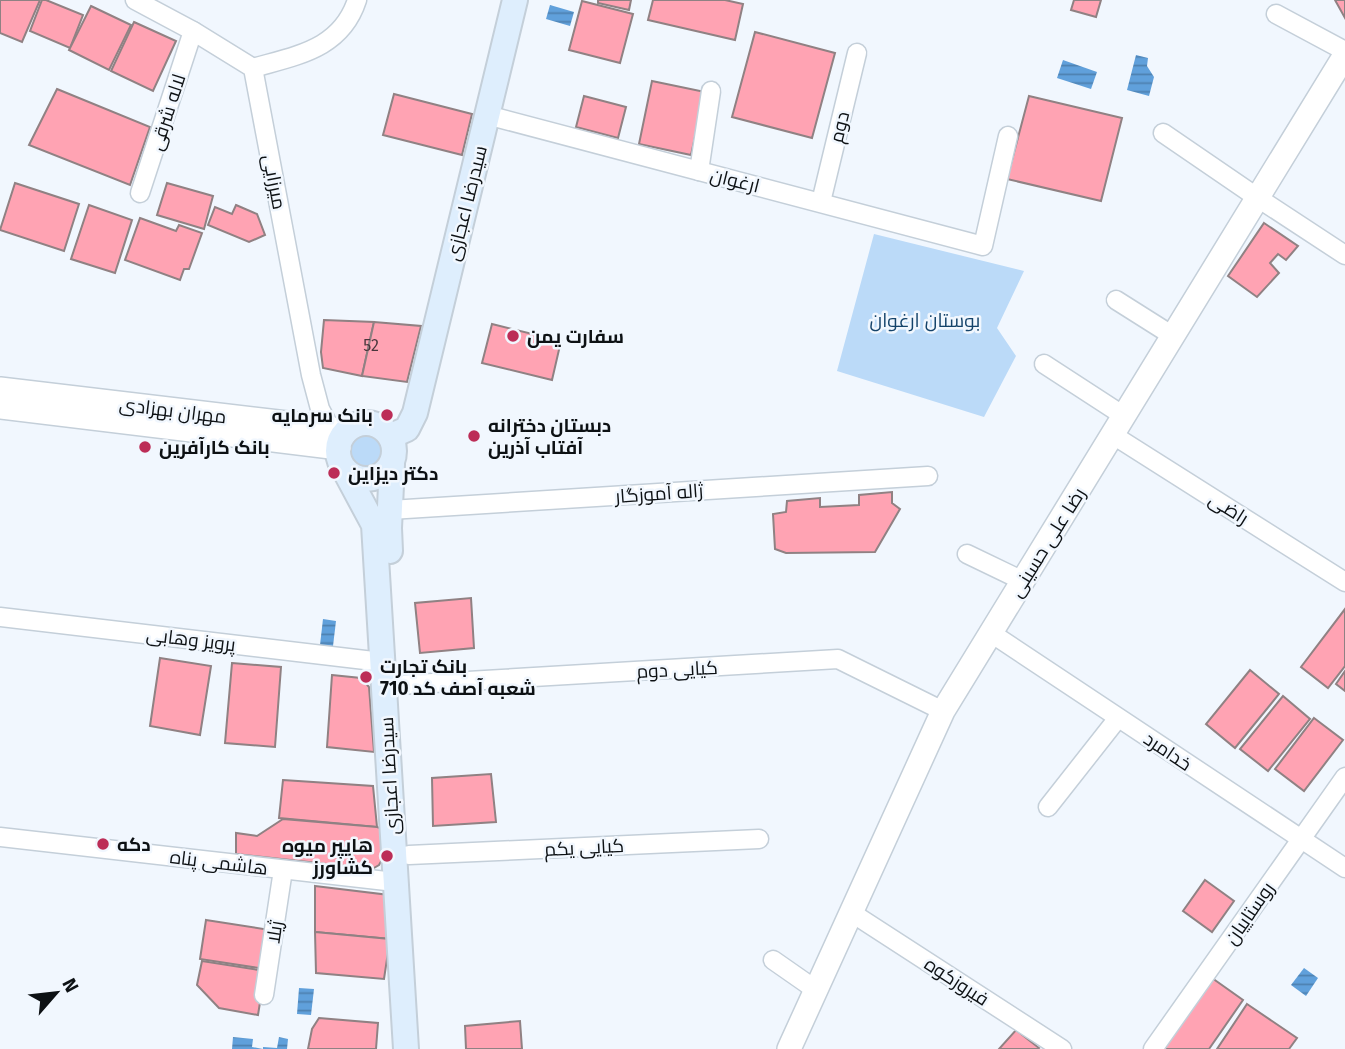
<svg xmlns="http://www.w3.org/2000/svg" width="1345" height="1049" font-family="'Fira Sans',Cairo,sans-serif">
	<defs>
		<pattern id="water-rules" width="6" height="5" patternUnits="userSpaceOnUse" patternTransform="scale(1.75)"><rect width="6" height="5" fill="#60a0db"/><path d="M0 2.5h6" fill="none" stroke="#4e81b0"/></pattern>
	</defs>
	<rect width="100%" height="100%" fill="#f1f7fe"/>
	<g fill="#bbdaf8">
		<polygon points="874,234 1024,271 997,328 1016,356 984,417 837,371"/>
		<circle cx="367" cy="452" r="23"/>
	</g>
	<g fill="url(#water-rules)">
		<polygon points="550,5 574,12 570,26 546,19"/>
		<polygon points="1136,55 1148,58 1147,66 1154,77 1149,96 1127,90"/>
		<polygon points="1063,60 1097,72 1091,89 1057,78"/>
		<polygon points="323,619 336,621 333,646 320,645"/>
		<polygon points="1304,968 1318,978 1306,996 1291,985"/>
		<polygon points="299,988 314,989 311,1015 297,1014"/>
		<polygon points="233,1037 253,1039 252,1047 263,1049 263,1047 277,1048 279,1037 288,1039 287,1049 232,1049"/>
	</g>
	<g fill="#ffa3b3" stroke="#908183" stroke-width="2">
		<polygon points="0,0 40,0 22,42 0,33"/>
		<polygon points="42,0 46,0 83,15 70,48 30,31"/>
		<polygon points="598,0 631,0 629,10 598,3"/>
		<polygon points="653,0 725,0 743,4 735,40 648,20"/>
		<polygon points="1074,0 1101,0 1096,17 1071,10"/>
		<polygon points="1335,0 1345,0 1345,18"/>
		<polygon points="582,1 633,14 620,63 569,50"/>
		<polygon points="91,6 131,25 109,70 69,50"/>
		<polygon points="134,22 176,41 153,91 111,71"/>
		<polygon points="755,32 835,53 812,138 732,117"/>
		<polygon points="652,81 705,92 691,155 639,144"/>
		<polygon points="57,89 150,127 130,185 29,145"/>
		<polygon points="394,94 472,114 462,155 383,135"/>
		<polygon points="584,96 626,107 618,138 576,127"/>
		<polygon points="1029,96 1122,118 1101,201 1007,179"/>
		<polygon points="15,183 79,204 64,251 0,230"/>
		<polygon points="167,183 213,196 204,229 157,215"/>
		<polygon points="89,205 132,220 115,273 71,259"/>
		<polygon points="236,205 257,214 265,235 249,242 208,225 215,207 232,214"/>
		<polygon points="140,218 176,231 179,225 202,233 189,269 184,269 180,280 125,260"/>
		<polygon points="1264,223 1298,246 1286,260 1278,254 1270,263 1279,273 1257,297 1228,276"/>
		<polygon points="324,320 374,322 362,376 323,368 321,352"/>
		<polygon points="374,322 421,326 407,382 362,376"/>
		<polygon points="492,324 561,341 552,380 482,363"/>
		<polygon points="892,492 892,503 900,509 875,552 786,553 775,549 773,514 786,512 787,501 820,498 820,507 859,505 859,495"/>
		<polygon points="471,598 474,648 420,653 415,603"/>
		<polygon points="1345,609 1345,666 1328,688 1301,667"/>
		<polygon points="160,658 211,666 200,735 150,726"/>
		<polygon points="232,663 281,667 275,747 225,743"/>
		<polygon points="1250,670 1279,694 1235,748 1206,724"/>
		<polygon points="1345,671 1345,691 1336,684"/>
		<polygon points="332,675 361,678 369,687 374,752 327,747"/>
		<polygon points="1283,696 1310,719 1268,771 1240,749"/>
		<polygon points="1314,718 1343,740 1304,791 1275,769"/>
		<polygon points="491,774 496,822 433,826 432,778"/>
		<polygon points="283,780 373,786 377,827 279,818"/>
		<polygon points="283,819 377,827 383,829 383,858 379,865 372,869 236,854 236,833 257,836"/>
		<polygon points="1205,880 1234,901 1212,932 1183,911"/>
		<polygon points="315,886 389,895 390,939 315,932"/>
		<polygon points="206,920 270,930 265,969 200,959"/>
		<polygon points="315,932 390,939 384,979 316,973"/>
		<polygon points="202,961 265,971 258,1015 219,1008 197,985"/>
		<polygon points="1212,978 1243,1000 1209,1049 1163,1049"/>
		<polygon points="1247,1004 1297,1038 1289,1049 1217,1049"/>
		<polygon points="319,1018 378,1023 376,1049 308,1049 312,1029"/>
		<polygon points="520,1021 522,1049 466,1049 465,1026"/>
		<polygon points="1016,1030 1039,1048 1038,1049 999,1049"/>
	</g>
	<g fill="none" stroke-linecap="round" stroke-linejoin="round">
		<defs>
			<g id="minor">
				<polyline points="135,0 193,31 253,68 311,375 320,409 330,428"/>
				<polyline points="1276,14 1345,51"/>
				<path d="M253,68C298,55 341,49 357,0"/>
				<polyline points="487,115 983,246 1008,136"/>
				<polyline points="1163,133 1258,198 1345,255"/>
				<polyline points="699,171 711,91"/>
				<polyline points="140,193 193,31"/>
				<polyline points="821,202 857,53"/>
				<polyline points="1116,300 1173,336"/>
				<polyline points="1044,364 1124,416"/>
				<polyline points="1113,435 1345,582"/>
				<polyline points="390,510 928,476"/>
				<polyline points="967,554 1023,581"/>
				<polyline points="0,617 382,662"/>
				<polyline points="991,633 1345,868"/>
				<polyline points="399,685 838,659 943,711"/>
				<polyline points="1048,807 1118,718"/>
				<polyline points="0,837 395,882"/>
				<polyline points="409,855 759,839"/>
				<polyline points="852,913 1062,1049"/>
				<polyline points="773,960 816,990"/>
				<polyline points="264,995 283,870"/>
				<polyline points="1153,1049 1345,777"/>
			</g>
			<g id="tertiary">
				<polyline points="0,389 330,428 344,434"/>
				<polyline points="0,407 339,448"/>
				<polyline points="789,1049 943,711 1345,55"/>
			</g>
			<g id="secondary">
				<circle cx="366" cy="451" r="28"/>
				<polyline points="391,436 407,429 415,413 515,0"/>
				<polyline points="344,469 374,525 406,1049"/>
				<polyline points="390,551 389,528 392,464"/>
			</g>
		</defs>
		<use href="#minor" stroke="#c4cfd9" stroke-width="21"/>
		<use href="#tertiary" stroke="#c4cfd9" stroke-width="26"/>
		<use href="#secondary" stroke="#c4cfd9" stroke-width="28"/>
		<use href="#minor" stroke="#fff" stroke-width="18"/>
		<use href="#tertiary" stroke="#fff" stroke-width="23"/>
		<use href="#secondary" stroke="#deeefd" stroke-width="24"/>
	</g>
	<g fill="#bc2d57" stroke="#f1f7fe" stroke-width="2.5">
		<circle cx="513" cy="336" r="7"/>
		<circle cx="387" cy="415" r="7"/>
		<circle cx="474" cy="436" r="7"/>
		<circle cx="145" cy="447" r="7"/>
		<circle cx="334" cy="473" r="7"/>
		<circle cx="366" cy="677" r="7"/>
		<circle cx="103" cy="844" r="7"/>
		<circle cx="387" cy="856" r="7"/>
	</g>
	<g text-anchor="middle" stroke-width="5" stroke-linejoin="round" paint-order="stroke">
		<g font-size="16" fill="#4a363c">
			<text x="371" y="351">52</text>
		</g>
		<g font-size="19" fill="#0d1114" stroke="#f1f7fe">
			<text transform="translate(167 112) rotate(-72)" y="7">لاله شرقی</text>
			<text transform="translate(839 127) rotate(-76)" y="7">دوم</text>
			<text transform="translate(735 180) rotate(14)" y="7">ارغوان</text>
			<text transform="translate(275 182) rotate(79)" y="7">میرزایی</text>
			<text transform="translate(466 203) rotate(-76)" y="7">سیدرضا اعجازی</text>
			<text transform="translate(173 410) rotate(7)" y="7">مهران بهزادی</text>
			<text transform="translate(659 493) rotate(-4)" y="7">ژاله آموزگار</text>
			<text transform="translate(1229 508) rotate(32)" y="7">راضی</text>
			<text transform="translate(1047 542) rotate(-58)" y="7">رضا علی حسینی</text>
			<text transform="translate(191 639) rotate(7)" y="7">پرویز وهابی</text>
			<text transform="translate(677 669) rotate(-3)" y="7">کیایی دوم</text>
			<text transform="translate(1168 751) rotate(34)" y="7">خدامرد</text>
			<text transform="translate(389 776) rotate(-93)" y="7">سیدرضا اعجازی</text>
			<text transform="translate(584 847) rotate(-3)" y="7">کیایی یکم</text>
			<text transform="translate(219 862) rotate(7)" y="7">هاشمی پناه</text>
			<text transform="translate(1249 913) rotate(-55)" y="7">روستاییان</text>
			<text transform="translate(274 932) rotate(-81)" y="7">ژیلا</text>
			<text transform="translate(957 981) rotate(33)" y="7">فیروزکوه</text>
		</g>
		<g font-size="19" fill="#14436a" stroke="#f1f7fe">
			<text x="925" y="327">بوستان ارغوان</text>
		</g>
		<g font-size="19" font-weight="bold" fill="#0d1114" stroke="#f1f7fe" text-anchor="start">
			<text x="527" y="343">سفارت یمن</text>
			<text x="373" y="422" text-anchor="end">بانک سرمایه</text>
			<text x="488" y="432">دبستان دخترانه<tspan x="488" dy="22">آفتاب آذرین</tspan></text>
			<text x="159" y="454">بانک کارآفرین</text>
			<text x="348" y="480">دکتر دیزاین</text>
			<text x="380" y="673">بانک تجارت<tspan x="380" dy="22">شعبه آصف کد 710</tspan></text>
			<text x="117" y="851">دکه</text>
			<text x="373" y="852" text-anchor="end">هایپر میوه<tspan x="373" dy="22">کشاورز</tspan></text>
		</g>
	</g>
	<g transform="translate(56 993) rotate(62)" stroke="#f1f7fe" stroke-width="5" paint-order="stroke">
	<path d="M0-5L12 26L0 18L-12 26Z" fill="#0d1114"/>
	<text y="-10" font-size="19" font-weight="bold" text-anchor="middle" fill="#0d1114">N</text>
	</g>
</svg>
